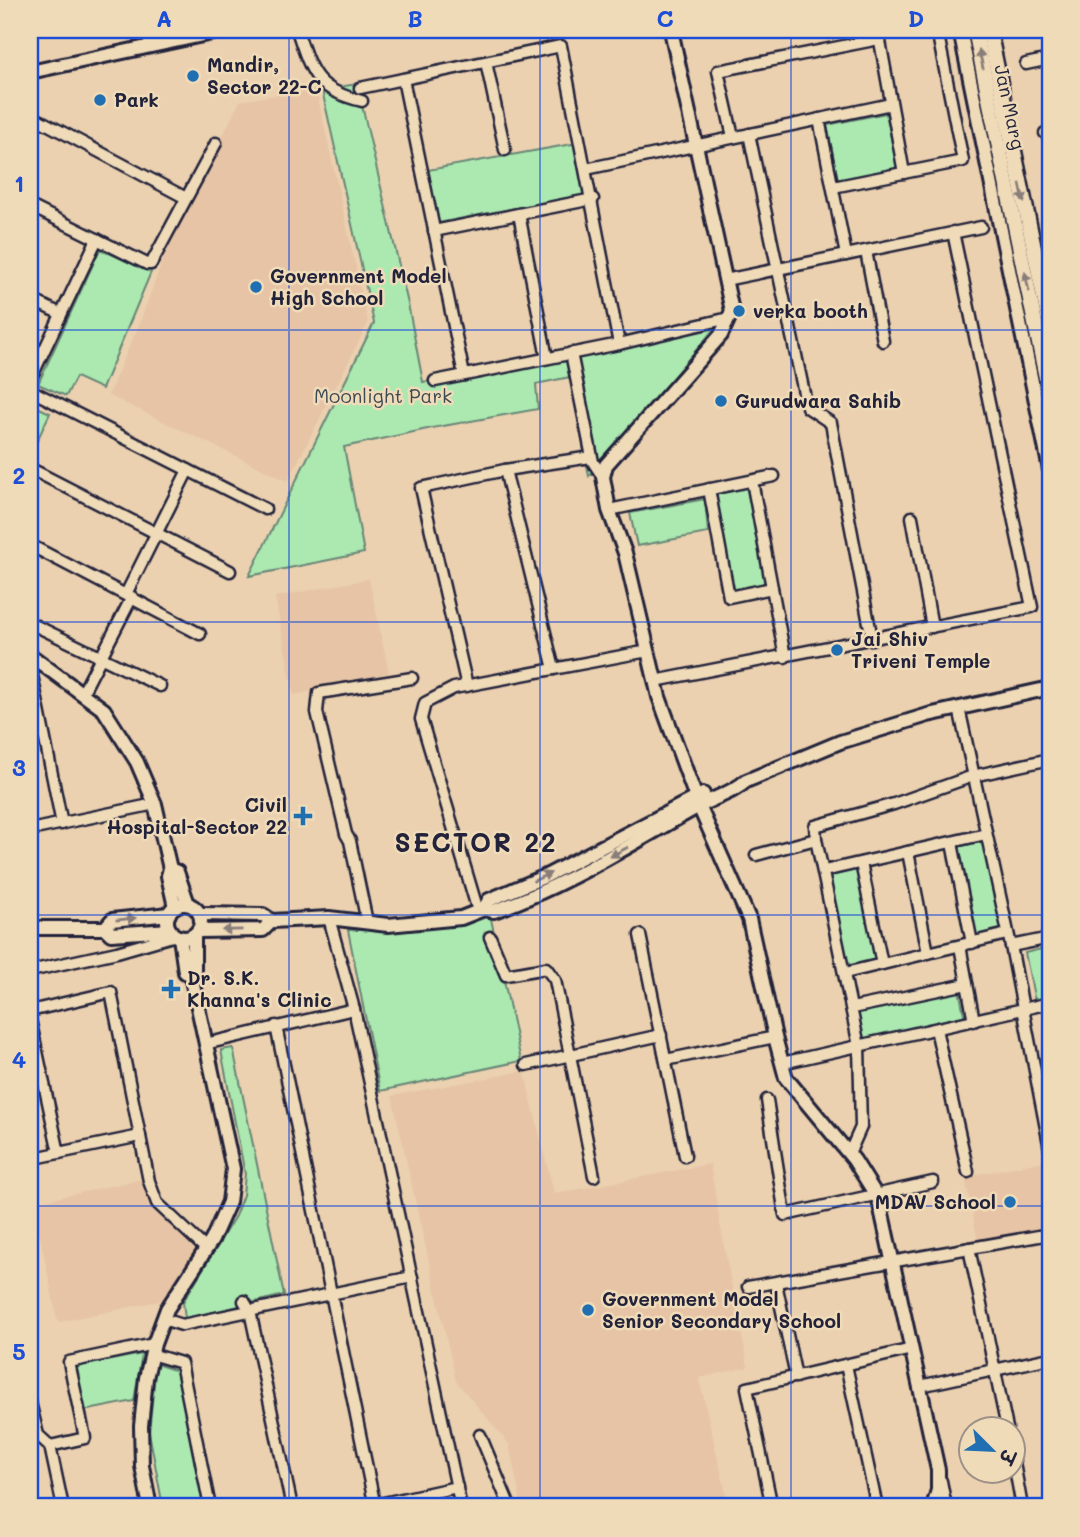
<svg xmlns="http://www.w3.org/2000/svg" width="1080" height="1537" font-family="Mali,'Playpen Sans Deva',sans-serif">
	<rect width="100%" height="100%" fill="#ebd1b0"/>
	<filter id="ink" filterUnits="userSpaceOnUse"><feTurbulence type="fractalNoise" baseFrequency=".0143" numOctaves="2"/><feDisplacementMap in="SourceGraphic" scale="14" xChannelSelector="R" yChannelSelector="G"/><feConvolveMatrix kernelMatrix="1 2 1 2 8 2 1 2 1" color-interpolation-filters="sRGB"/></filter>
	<g filter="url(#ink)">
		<g fill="#e6c4a5">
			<polygon points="316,89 368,323 288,481 108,395 139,325 166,251 240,101"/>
			<polygon points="369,579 389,673 294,695 275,597"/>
			<polygon points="524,1071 554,1194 710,1164 725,1252 748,1367 699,1378 729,1507 522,1507 509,1444 456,1381 392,1096"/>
			<polygon points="1050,1160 1050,1227 978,1241 965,1177"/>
			<polygon points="143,1179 153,1207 197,1249 168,1299 58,1322 33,1203"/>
		</g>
		<g fill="#ace9b0" stroke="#678676" stroke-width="2">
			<polygon points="357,84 408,304 423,382 715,328 589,476 570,377 536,384 538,409 432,428 344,447 364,553 249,576 374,323 322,90"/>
			<polygon points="886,113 897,168 838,180 827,125"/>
			<polygon points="578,143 589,194 438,223 428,170"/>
			<polygon points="100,249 151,272 102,389 76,377 66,396 38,384"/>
			<polygon points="31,404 50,413 30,456 30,405"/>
			<polygon points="752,481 772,588 729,597 709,489"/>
			<polygon points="705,499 708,533 637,546 630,513"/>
			<polygon points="989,838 1009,931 974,939 955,845"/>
			<polygon points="859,867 878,961 847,967 828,873"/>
			<polygon points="490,914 521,1061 380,1091 348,930 420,928"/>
			<polygon points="1050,947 1050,997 1035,1001 1025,953"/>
			<polygon points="959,989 965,1019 861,1041 855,1012"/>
			<polygon points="233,1048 284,1295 185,1319 183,1302 235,1216 243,1195 245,1174 221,1050"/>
			<polygon points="142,1354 134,1401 83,1411 75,1367"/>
			<polygon points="156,1364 177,1371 204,1507 163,1507 149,1432"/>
		</g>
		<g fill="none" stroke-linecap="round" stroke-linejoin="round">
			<defs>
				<g id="minor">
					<path d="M297,30C311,72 315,90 362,101"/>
					<polyline points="878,30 904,173"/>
					<polyline points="486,62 505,150"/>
					<polyline points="1026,64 1050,59"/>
					<polyline points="403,79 464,375"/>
					<polyline points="360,88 561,46 619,344"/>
					<polyline points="30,115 186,198"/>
					<polyline points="819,119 846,255"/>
					<polyline points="1045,133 1050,132"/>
					<polyline points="749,134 807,407 831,423 872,639"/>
					<polyline points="733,137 718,71 879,39"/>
					<polyline points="586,169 891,104"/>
					<polyline points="833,187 963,161 937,30"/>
					<polyline points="30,206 147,264 151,264 216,143"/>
					<polyline points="519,214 547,358"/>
					<polyline points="434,231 593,199"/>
					<polyline points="866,251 883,341"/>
					<polyline points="725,280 981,227"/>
					<polyline points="30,299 61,314"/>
					<polyline points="571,353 593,462 603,477"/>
					<polyline points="30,380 97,239"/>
					<polyline points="435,381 619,344 729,318"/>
					<polyline points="30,390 265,509"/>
					<polyline points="505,470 554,669"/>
					<polyline points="30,471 31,469 230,571"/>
					<polyline points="752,481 785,657"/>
					<polyline points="709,489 729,597 772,588"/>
					<polyline points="609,510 774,476"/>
					<polyline points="912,517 932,627"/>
					<polyline points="30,545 200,634"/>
					<polyline points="126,594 188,470"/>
					<polyline points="30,623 160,686"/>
					<polyline points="30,665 62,824"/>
					<polyline points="655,681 1032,607 953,232"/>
					<polyline points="467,686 421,488 505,470 591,457"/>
					<polyline points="82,694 132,597"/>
					<polyline points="959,708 1011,946 1050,1149"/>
					<polyline points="30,830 155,804"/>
					<polyline points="816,839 859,1046 861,1127 849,1154"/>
					<polyline points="952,843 972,943"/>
					<polyline points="908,852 928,953"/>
					<polyline points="756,855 816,839 815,826 894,804 973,776 1050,759"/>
					<polyline points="861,863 882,964"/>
					<polyline points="824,871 986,834"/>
					<polyline points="478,911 421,719 425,703 454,688 648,651"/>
					<polyline points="329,918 354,1009 461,1507"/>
					<polyline points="367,922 350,841 346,834 317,712 319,693 412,678"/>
					<polyline points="640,935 685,1156"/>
					<polyline points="490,937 506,975 546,968 555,980 594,1176"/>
					<polyline points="960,946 974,1021"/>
					<polyline points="1011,946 1050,938"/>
					<polyline points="30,971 117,952 176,935"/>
					<polyline points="845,973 1007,934"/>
					<polyline points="852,1008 967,984"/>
					<polyline points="30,1011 111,992 149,1181 157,1203 206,1249"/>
					<polyline points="30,1019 59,1153"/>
					<polyline points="276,1026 375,1507"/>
					<polyline points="936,1029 968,1172"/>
					<polyline points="205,1044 354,1009"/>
					<polyline points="666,1060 775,1037"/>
					<polyline points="782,1063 1050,1003"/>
					<polyline points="526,1065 661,1035"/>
					<polyline points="767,1100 785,1215 933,1182"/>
					<polyline points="30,1159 140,1136"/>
					<polyline points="969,1248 1007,1428"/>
					<polyline points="776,1283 796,1377"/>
					<polyline points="748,1287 1050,1234"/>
					<polyline points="244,1301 250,1311 292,1507"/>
					<polyline points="163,1319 182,1325 412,1277"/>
					<polyline points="151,1354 181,1363 210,1507"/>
					<polyline points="846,1365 877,1507"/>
					<polyline points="920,1386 1050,1358"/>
					<polyline points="30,1402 38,1435 50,1446"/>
					<polyline points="480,1435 510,1507"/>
					<polyline points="1014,1463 1022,1507"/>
					<polyline points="941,1481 946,1507"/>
					<polyline points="63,1507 50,1446 85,1438 69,1362 154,1344"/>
					<polyline points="365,1507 457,1487"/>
					<polyline points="772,1507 747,1388 912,1349"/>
				</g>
				<g id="tertiary">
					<polyline points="671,30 732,311 721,335 606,465 603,477 609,510 625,553 659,697 699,806 749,919 775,1037 786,1078 854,1160 879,1200 938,1470 938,1490 933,1507"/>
					<polyline points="960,30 1050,470"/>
					<polyline points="30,72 226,30"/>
					<polyline points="30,655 104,710 137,762 155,804 170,869"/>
					<circle cx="184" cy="921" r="17"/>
					<polyline points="175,907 168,876 170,869 177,872 188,904"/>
					<polyline points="484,909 489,900 546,876 703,794"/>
					<polyline points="169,914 112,920 105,928 111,934 170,930"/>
					<path d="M272,921L329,918L388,925L461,918L484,909L494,911C567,886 632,843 699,806C715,797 733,793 746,781L840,742L928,715L1050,688"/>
					<polyline points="30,928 105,928"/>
					<polyline points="198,931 263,930 272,921 263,915 200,914"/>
					<polyline points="180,937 185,972 191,975 194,970 194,935"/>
					<polyline points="150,1507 142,1466 141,1426 146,1378 154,1344 167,1309 212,1240 229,1202 233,1169 191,975"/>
				</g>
				<g id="secondary">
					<polyline points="975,30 1050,397"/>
					<polyline points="989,30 1050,326"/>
				</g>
			</defs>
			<use href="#minor" stroke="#22223b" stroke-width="15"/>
			<use href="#tertiary" stroke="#22223b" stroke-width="18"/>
			<use href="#secondary" stroke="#22223b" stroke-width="19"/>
			<use href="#minor" stroke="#f0dbb9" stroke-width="10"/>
			<use href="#tertiary" stroke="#f0dbb9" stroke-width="12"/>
			<use href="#secondary" stroke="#f0dbb9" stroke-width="14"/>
		</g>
		<defs><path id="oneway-solid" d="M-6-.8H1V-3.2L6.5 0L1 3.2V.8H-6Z" transform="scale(1.75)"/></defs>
		<g fill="#897e7a">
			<use href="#oneway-solid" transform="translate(981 59) rotate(-102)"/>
			<use href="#oneway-solid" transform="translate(1022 193) rotate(78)"/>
			<use href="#oneway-solid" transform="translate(1027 282) rotate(-102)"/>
			<use href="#oneway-solid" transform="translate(619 852) rotate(151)"/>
			<use href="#oneway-solid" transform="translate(542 877) rotate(-25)"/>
			<use href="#oneway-solid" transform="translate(126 919) rotate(-6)"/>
			<use href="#oneway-solid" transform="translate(232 930) rotate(179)"/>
		</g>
	</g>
	<path fill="none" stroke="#1d4ed8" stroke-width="2" stroke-opacity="0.55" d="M289,30V1507M540,30V1507M791,30V1507M30,330H1050M30,622H1050M30,915H1050M30,1206H1050"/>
	<g fill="#1f6fb2" stroke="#f0dbb9" stroke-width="2.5">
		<circle cx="193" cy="76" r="7"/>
		<circle cx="100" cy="100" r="7"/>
		<circle cx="256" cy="287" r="7"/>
		<circle cx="739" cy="311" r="7"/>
		<circle cx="721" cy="401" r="7"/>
		<circle cx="837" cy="650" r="7"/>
		<path d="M299.5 805.5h7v7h7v7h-7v7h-7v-7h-7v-7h7z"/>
		<path d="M167.5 978.5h7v7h7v7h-7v7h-7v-7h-7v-7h7z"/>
		<circle cx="1010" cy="1202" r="7"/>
		<circle cx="588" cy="1310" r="7"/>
	</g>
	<g text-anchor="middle" stroke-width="5" stroke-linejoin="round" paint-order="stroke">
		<g font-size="19" font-weight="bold" fill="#22223b" stroke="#f0dbb9" text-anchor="start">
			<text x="207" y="72">Mandir,<tspan x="207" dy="22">Sector 22-C</tspan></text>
			<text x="114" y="107">Park</text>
			<text x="270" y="283">Government Model<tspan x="270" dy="22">High School</tspan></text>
			<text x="753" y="318">verka booth</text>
			<text x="735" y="408">Gurudwara Sahib</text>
			<text x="851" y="646">Jai Shiv<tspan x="851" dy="22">Triveni Temple</tspan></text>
			<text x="287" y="812" text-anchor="end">Civil<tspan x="287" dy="22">Hospital-Sector 22</tspan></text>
			<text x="187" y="985">Dr. S.K.<tspan x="187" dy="22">Khanna's Clinic</tspan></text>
			<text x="996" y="1209" text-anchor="end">MDAV School</text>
			<text x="602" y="1306">Government Model<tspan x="602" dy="22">Senior Secondary School</tspan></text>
		</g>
		<g font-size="19" fill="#22223b" stroke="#f0dbb9">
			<text transform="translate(1010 107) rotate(78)" y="7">Jan Marg</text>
		</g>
		<g font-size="19" fill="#3e4a52" stroke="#f0dbb9">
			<text x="383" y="403">Moonlight Park</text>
		</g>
		<g font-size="26" font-weight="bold" letter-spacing="2" fill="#22223b" stroke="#f0dbb9">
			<text x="476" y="852">SECTOR 22</text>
		</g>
	</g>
	<rect width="1080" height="1537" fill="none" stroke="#f0dbb9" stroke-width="77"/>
	<g transform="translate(992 1450) rotate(114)"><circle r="33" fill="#f0dbb9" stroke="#9e9187" stroke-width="2"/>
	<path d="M0-5L12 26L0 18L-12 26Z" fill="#1f6fb2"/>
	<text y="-10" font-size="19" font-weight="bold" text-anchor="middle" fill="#22223b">उ</text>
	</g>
	<rect x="38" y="38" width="1004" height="1460" fill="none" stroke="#1d4ed8" stroke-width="2.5"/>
	<g font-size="23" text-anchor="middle" font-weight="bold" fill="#1d4ed8">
		<text x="164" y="27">A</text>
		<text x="415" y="27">B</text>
		<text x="665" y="27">C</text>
		<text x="916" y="27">D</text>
		<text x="19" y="192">1</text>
		<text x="19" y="484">2</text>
		<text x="19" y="776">3</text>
		<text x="19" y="1068">4</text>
		<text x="19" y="1360">5</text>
	</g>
</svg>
